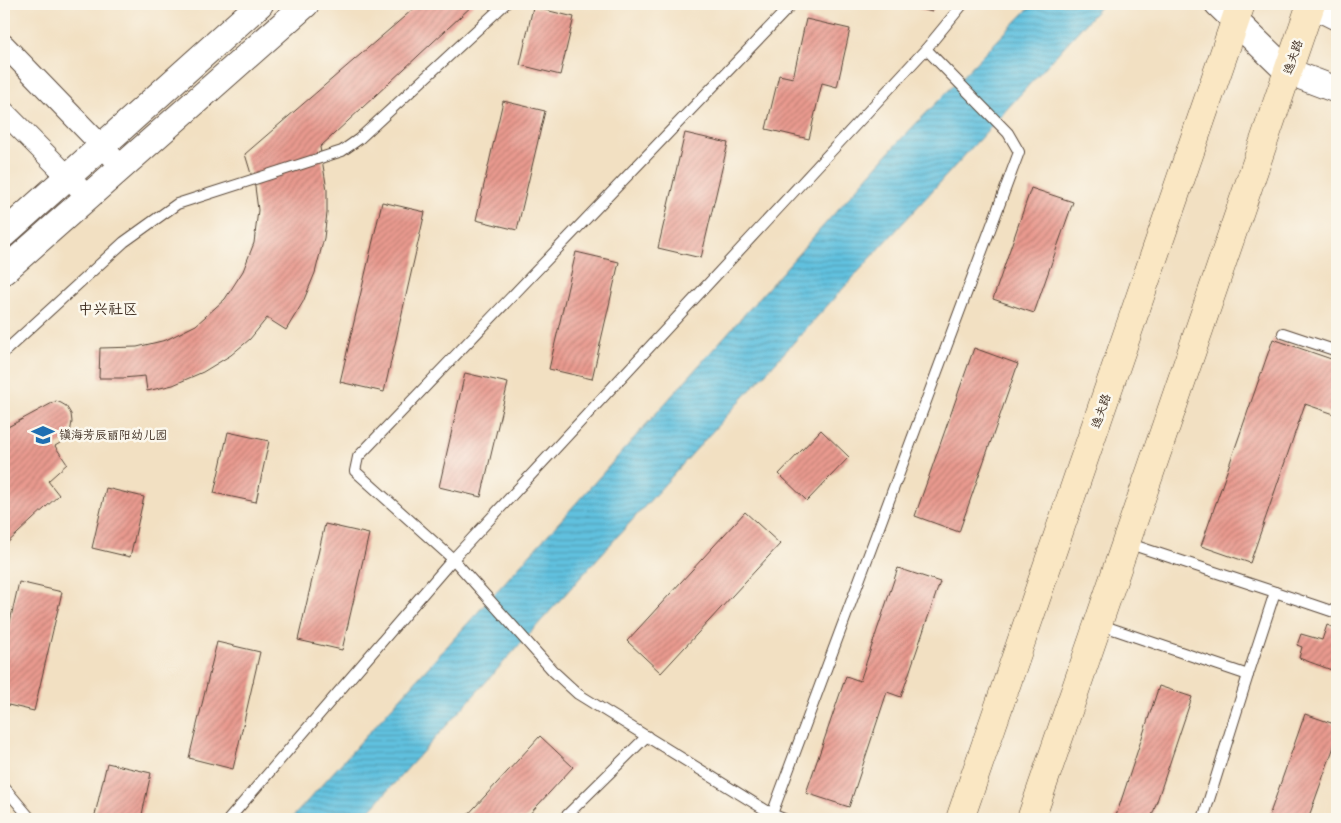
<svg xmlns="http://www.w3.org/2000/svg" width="1341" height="823" font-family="Delius,'LXGW WenKai TC',sans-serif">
	<defs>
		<pattern id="water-rules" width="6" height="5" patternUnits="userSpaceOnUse" patternTransform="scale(1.25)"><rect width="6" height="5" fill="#61c1df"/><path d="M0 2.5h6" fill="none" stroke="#519db4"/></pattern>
		<pattern id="building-hatch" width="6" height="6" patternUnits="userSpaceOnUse" patternTransform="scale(1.25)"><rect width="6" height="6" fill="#e99a8f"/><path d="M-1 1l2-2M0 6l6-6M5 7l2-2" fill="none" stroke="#be7e74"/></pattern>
	</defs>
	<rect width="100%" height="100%" fill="#fbf7ec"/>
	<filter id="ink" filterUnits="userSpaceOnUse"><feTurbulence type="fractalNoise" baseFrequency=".02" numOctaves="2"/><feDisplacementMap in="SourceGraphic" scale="10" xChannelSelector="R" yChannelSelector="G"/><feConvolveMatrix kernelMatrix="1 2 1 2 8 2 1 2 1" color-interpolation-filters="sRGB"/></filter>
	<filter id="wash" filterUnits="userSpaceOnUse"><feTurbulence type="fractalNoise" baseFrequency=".0096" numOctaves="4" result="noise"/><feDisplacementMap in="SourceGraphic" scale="20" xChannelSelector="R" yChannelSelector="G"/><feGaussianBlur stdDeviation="1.12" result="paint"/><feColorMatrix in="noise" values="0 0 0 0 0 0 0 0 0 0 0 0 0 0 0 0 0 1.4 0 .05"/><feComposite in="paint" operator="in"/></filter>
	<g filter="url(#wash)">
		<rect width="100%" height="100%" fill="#f2e0c2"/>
		<polygon fill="url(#water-rules)" stroke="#4e767e" points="1033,4 1103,4 721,422 362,819 291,819 561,520 899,141"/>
		<g id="blocks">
			<g fill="url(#building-hatch)">
				<polygon points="419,4 474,4 320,147 327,190 327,213 324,238 315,273 303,302 286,330 267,318 250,339 231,355 203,372 173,385 147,391 145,376 123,378 99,378 100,348 137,347 166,340 196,325 225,299 243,271 254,243 258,210 255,187 245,154"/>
				<polygon points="624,4 640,4 639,8"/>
				<polygon points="901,4 934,4 932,12"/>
				<polygon points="533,7 574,17 560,75 520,65"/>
				<polygon points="806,19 850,29 837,87 822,83 809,139 766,129 779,75 793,78"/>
				<polygon points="503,101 545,111 517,230 476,220"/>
				<polygon points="685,133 728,143 701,258 658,248"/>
				<polygon points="1031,188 1073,202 1034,313 993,299"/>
				<polygon points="382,202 425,212 384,392 340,382"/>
				<polygon points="576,252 619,262 592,379 549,369"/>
				<polygon points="1273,339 1337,361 1337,415 1305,404 1250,563 1201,546"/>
				<polygon points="974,348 1018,364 959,532 915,516"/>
				<polygon points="465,373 508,383 481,497 439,487"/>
				<polygon points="56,401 61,403 66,406 71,414 72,422 70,433 65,440 55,446 67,464 48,481 59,495 4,546 4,429"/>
				<polygon points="821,430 849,457 807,501 779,474"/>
				<polygon points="228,432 269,441 256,502 214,493"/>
				<polygon points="106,488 144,497 130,557 92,548"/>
				<polygon points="745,512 780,544 661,673 627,641"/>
				<polygon points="325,524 369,534 342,650 298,640"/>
				<polygon points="898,568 940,582 901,697 887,692 849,807 806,793 846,676 860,681"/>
				<polygon points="19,582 62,592 34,711 4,704 4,648"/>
				<polygon points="1327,625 1337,629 1337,672 1299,658 1302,647 1297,645 1301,634 1322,640"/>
				<polygon points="217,642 260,652 233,769 189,758"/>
				<polygon points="1159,686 1192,697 1151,819 1115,819"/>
				<polygon points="1305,714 1337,725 1337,738 1308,819 1268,819"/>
				<polygon points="540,736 573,767 525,819 464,819"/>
				<polygon points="107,763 151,773 141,819 94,819"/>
			</g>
		</g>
	</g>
	<g filter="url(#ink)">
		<use href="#blocks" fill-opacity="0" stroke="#564537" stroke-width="1"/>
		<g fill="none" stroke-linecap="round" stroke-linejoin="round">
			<defs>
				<g id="service">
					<polyline points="792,4 358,457 355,471 453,559 553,671 578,694 772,814 1019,152 1008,133 926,49"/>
					<polyline points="1283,333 1337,351"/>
					<polyline points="4,352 124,242 177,204 342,151 359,139 505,4"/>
					<polyline points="1127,543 1275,592 1248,675 1203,819"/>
					<polyline points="1275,592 1337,613"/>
					<polyline points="1098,624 1248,675"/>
					<polyline points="4,787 31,819"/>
					<polyline points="229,819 453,559 926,49 963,4"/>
					<polyline points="563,819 647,736"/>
					<polyline points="770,819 772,814 784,819"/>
				</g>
				<g id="minor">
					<polyline points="4,45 122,167"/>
					<polyline points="4,112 88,197"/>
				</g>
				<g id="tertiary">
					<polyline points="1218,4 1287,71 1337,90"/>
					<polyline points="1311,4 1337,17"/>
					<polyline points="4,234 260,4"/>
					<polyline points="4,271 306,4"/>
				</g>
				<g id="secondary">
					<polyline points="960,819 1241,4"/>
					<polyline points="1031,819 1311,4"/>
				</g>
			</defs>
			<use href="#service" stroke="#564537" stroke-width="12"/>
			<use href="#minor" stroke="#564537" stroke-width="23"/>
			<use href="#tertiary" stroke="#564537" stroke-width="28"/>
			<use href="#secondary" stroke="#564537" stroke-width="29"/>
			<use href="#service" stroke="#fff" stroke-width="10"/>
			<use href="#minor" stroke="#fff" stroke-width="21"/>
			<use href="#tertiary" stroke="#fff" stroke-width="26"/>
			<use href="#secondary" stroke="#fae7c3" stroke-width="28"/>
		</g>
	</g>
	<defs>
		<symbol id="school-bare" viewBox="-9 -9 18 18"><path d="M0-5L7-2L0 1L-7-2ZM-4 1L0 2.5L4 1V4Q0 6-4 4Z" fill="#1f6fb2" stroke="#fbf7ec" stroke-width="2.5" paint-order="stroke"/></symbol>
	</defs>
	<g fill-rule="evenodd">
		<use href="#school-bare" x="27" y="419" width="32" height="32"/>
	</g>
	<g text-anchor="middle" stroke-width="5" stroke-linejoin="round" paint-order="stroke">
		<g font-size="12" fill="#3b2a1e" stroke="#fbf7ec">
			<text transform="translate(1293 57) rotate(-71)" y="4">逸夫路</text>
			<text transform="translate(1101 411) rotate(-71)" y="4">逸夫路</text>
		</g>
		<g font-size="12" fill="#3b2a1e" stroke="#fbf7ec" text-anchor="start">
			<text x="59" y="439">镇海芳辰丽阳幼儿园</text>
		</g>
		<g font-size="15" fill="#3b2a1e" stroke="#fbf7ec">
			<text x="108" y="314">中兴社区</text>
		</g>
	</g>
	<rect width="1341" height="823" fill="none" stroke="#fbf7ec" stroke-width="20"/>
</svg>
